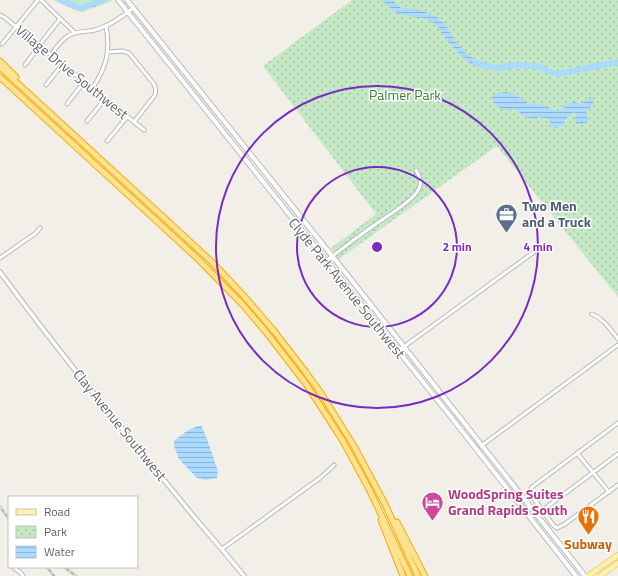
<svg xmlns="http://www.w3.org/2000/svg" width="618" height="576" font-family="'Titillium Web',sans-serif">
	<defs>
		<pattern id="forest-firs" width="22" height="20" patternUnits="userSpaceOnUse"><rect width="22" height="20" fill="#c5e8c5"/><path d="M5 1l3.5 6h-7zM16 11l3.5 6h-7z" fill="#a3c0a4"/></pattern>
		<pattern id="park-dots" width="8" height="8" patternUnits="userSpaceOnUse"><rect width="8" height="8" fill="#c5e8c5"/><path d="M2 2h.1M6 6h.1" fill="none" stroke="#a3c0a4" stroke-width="1.8" stroke-linecap="round"/></pattern>
		<pattern id="water-rules" width="6" height="5" patternUnits="userSpaceOnUse"><rect width="6" height="5" fill="#aadaff"/><path d="M0 2.5h6" fill="none" stroke="#8eb4d2"/></pattern>
	</defs>
	<rect width="100%" height="100%" fill="#f1efe8"/>
	<polygon fill="url(#forest-firs)" points="53,0 111,0 112,1 83,12 74,10"/>
	<polygon fill="url(#park-dots)" points="352,0 618,0 618,297 497,146 339,259 331,248 376,214 263,66"/>
	<g fill="url(#water-rules)">
		<polygon points="380,0 391,0 401,8 403,9 406,8 421,10 439,18 445,24 455,41 466,53 473,58 484,62 483,68 478,67 471,64 461,56 447,41 439,28 432,22 424,18 412,17 394,12 385,3"/>
		<path d="M505,92C513,92 518,98 525,100L527,104C533,102 541,105 548,107C551,108 553,110 556,111C566,112 564,98 581,104L590,97L593,99C595,105 590,108 586,111V115L589,120C586,124 582,125 577,124L575,121L576,114L574,112C568,115 564,120 564,125C560,127 556,129 552,126C550,120 546,117 540,117C535,118 539,119 533,119C528,118 520,114 517,110L502,109L498,107L494,103L492,97C494,93 500,93 505,92Z"/>
		<path d="M201,425C206,436 210,447 214,459C216,468 219,468 217,478L205,480L197,478L179,459L174,446V441L188,430Z"/>
	</g>
	<g fill="none" stroke-linecap="round" stroke-linejoin="round">
		<g stroke="#aadaff" stroke-width="6">
			<polyline points="61,0 80,8 104,0"/>
			<polyline points="476,62 479,64 496,68 514,65 536,66 556,74 618,62"/>
		</g>
		<defs>
			<g id="minor">
				<polyline points="41,0 75,33"/>
				<polyline points="0,15 4,17 144,130"/>
				<polyline points="2,44 38,0"/>
				<path d="M108,52L122,51L129,53L154,84C156,88 156,91 155,95L134,122"/>
				<path d="M51,55C56,48 61,40 68,36C75,31 87,32 95,30C110,26 122,17 133,8"/>
				<polyline points="25,65 38,48 41,43 60,19"/>
				<polyline points="46,85 62,65"/>
				<path d="M92,89C106,68 111,51 106,26"/>
				<polyline points="67,104 84,82"/>
				<polyline points="87,121 105,99"/>
				<polyline points="107,141 127,117"/>
				<polyline points="0,258 36,233 40,228"/>
				<path d="M326,261C342,249 357,237 373,226C384,218 410,203 417,192C423,183 420,178 416,170"/>
				<path d="M592,314C604,319 610,329 618,339"/>
				<polyline points="398,351 534,252"/>
				<polyline points="618,423 532,487 529,492 553,525 557,528 565,524 618,485"/>
				<polyline points="481,446 618,345"/>
				<polyline points="577,453 609,492"/>
				<polyline points="530,517 536,515 618,454"/>
				<polyline points="222,549 320,478 329,470 334,465"/>
				<polyline points="14,568 20,572 23,576"/>
			</g>
			<path id="tertiary" d="M0,272C58,351 120,426 182,502C202,527 224,551 244,576"/>
			<g id="secondary">
				<polyline points="118,0 455,422 576,576"/>
				<polyline points="127,0 349,277 585,576"/>
			</g>
			<g id="primary">
				<polyline points="588,576 618,555"/>
				<polyline points="600,576 618,563"/>
			</g>
			<g id="motorway">
				<polyline points="0,61 16,77"/>
				<polyline points="0,67 211,261 244,296 274,331 305,371 321,393 354,446 385,504 418,576"/>
				<polyline points="0,77 198,259 242,304 266,332 306,384 343,441 370,491 410,576"/>
				<polyline points="381,520 403,576"/>
				<polyline points="397,522 425,576"/>
			</g>
		</defs>
		<use href="#minor" stroke="#b5b8bc" stroke-width="5"/>
		<use href="#tertiary" stroke="#b5b8bc" stroke-width="5.5"/>
		<use href="#secondary" stroke="#b6babf" stroke-width="6"/>
		<use href="#primary" stroke="#f2c960" stroke-width="6"/>
		<use href="#motorway" stroke="#f9ab00" stroke-width="7"/>
		<use href="#minor" stroke="#fff" stroke-width="3"/>
		<use href="#tertiary" stroke="#fff" stroke-width="3.5"/>
		<use href="#secondary" stroke="#fff" stroke-width="4"/>
		<use href="#primary" stroke="#fff2af" stroke-width="4.5"/>
		<use href="#motorway" stroke="#fde293" stroke-width="5"/>
		<defs>
			<g id="rail">
				<polyline points="0,507 9,519"/>
				<polyline points="47,567 54,576"/>
				<polyline points="64,567 76,576"/>
			</g>
		</defs>
		<use href="#rail" stroke="#b6b7b8" stroke-width="2.5"/>
		<use href="#rail" stroke="#fff" stroke-width="1" stroke-dasharray="3" stroke-linecap="butt"/>
	</g>
	<g fill="none" stroke="#7b2cbf" stroke-width="2">
		<circle cx="377" cy="247" r="80"/>
		<circle cx="377" cy="247" r="161"/>
	</g>
	<defs>
		<symbol id="office-pin" viewBox="-11 -11 22 30"><path d="M0 17L-7.5 6A9.5 9.5 0 1 1 7.5 6Z" fill="#5c6f8a" stroke="#fff"/><path d="M-6-3h4V-5.5h4V-3h4V5H-6ZM-1-4.5V-3h2v-1.5ZM-6 0V1H6V0Z" fill="#fff"/></symbol>
		<symbol id="hotel-pin" viewBox="-11 -11 22 30"><path d="M0 17L-7.5 6A9.5 9.5 0 1 1 7.5 6Z" fill="#d1479c" stroke="#fff"/><path d="M-6-4.5h1.5V1H6V5H4.5V3h-9V5H-6ZM-4 0a1.8 1.8 0 1 1 3.6 0ZM.5 0V-2.5h3Q6-2.5 6 0Z" fill="#fff"/></symbol>
		<symbol id="restaurant-pin" viewBox="-11 -11 22 30"><path d="M0 17L-7.5 6A9.5 9.5 0 1 1 7.5 6Z" fill="#e8710a" stroke="#fff"/><path d="M-5-6h1v4h1v-4h1v4h1v-4h1v5L-1.5 .5V6h-2V.5L-5-1ZM5-6V6H3V1.5H1.5Q1.5-4 5-6Z" fill="#fff"/></symbol>
	</defs>
	<g fill-rule="evenodd">
		<use href="#office-pin" x="494" y="202" width="25" height="34"/>
		<use href="#hotel-pin" x="420" y="490" width="25" height="34"/>
		<use href="#restaurant-pin" x="576" y="504" width="25" height="34"/>
	</g>
	<g text-anchor="middle" stroke-width="3" stroke-linejoin="round" paint-order="stroke">
		<g font-size="14" fill="#5f6368" stroke="#fff">
			<text transform="translate(72 72) rotate(39)" y="5">Village Drive Southwest</text>
			<text transform="translate(347 288) rotate(51)" y="5">Clyde Park Avenue Southwest</text>
			<text transform="translate(120 425) rotate(51)" y="5">Clay Avenue Southwest</text>
		</g>
		<g font-size="14" fill="#348238" stroke="#fff">
			<text x="405" y="100">Palmer Park</text>
		</g>
		<g font-size="14" font-weight="bold" fill="#4e5e75" stroke="#fff" text-anchor="start">
			<text x="522" y="211">Two Men<tspan x="522" dy="16">and a Truck</tspan></text>
		</g>
		<g font-size="14" font-weight="bold" fill="#b23c85" stroke="#fff" text-anchor="start">
			<text x="448" y="499">WoodSpring Suites<tspan x="448" dy="16">Grand Rapids South</tspan></text>
		</g>
		<g font-size="14" font-weight="bold" fill="#c56008" stroke="#fff">
			<text x="588" y="549">Subway</text>
		</g>
	</g>
	<circle cx="377" cy="247" r="6" fill="#7b2cbf" stroke="#fff" stroke-width="2"/>
	<g font-size="12" text-anchor="middle" font-weight="bold" fill="#7b2cbf" stroke="#fff" stroke-width="3" stroke-linejoin="round" paint-order="stroke">
		<text x="457" y="251">2 min</text>
		<text x="538" y="251">4 min</text>
	</g>
	<rect x="8" y="496" width="130" height="72" fill="#ffffff" stroke="#bfc1c3"/>
	<rect x="16" y="509" width="20" height="6" fill="#fff2af" stroke="#bfc1c3"/>
	<text x="44" y="516" font-size="12" fill="#5f6368">Road</text>
	<rect x="16" y="526" width="20" height="12" fill="url(#park-dots)" stroke="#bfc1c3"/>
	<text x="44" y="536" font-size="12" fill="#5f6368">Park</text>
	<rect x="16" y="546" width="20" height="12" fill="url(#water-rules)" stroke="#bfc1c3"/>
	<text x="44" y="556" font-size="12" fill="#5f6368">Water</text>
</svg>
